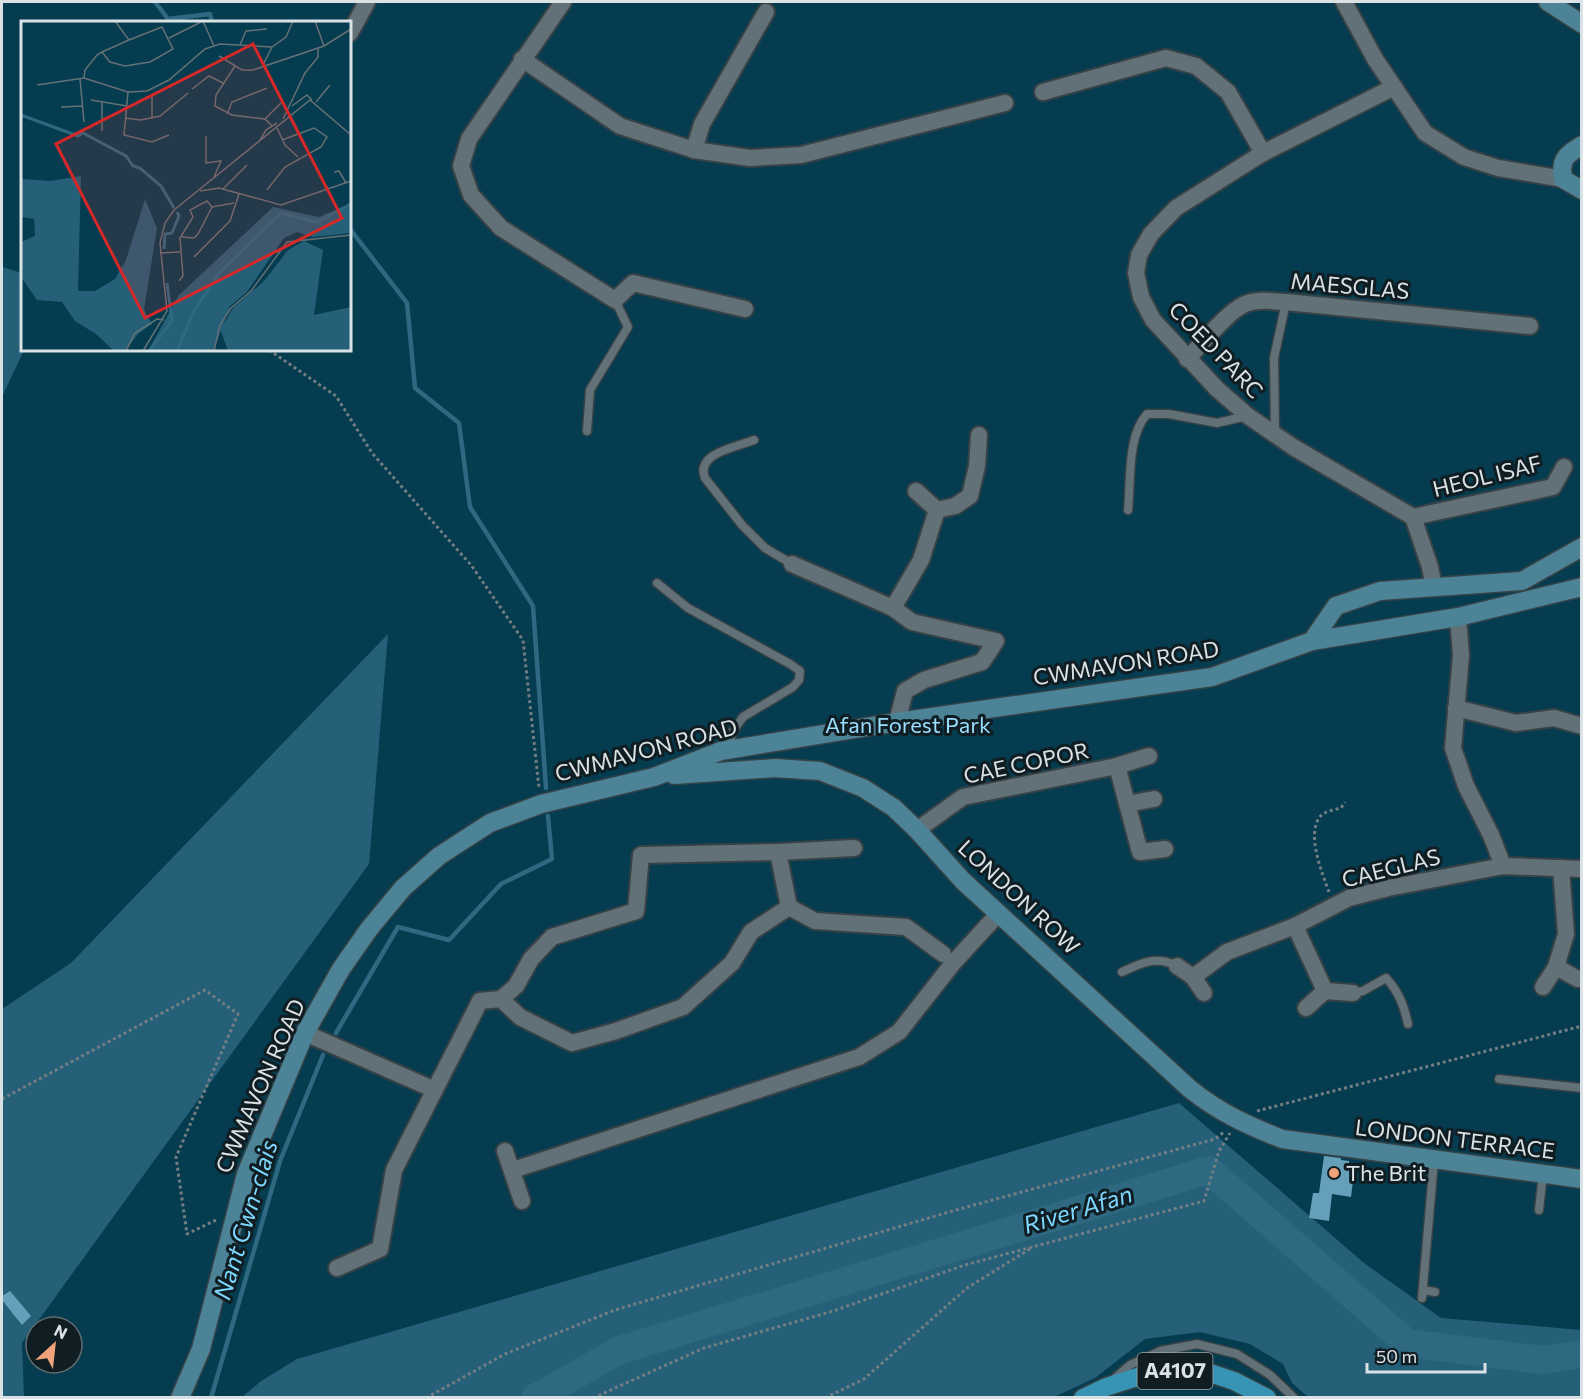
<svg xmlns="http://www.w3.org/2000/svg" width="1583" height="1399" font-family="Commissioner,sans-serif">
	<rect width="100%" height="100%" fill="#19262c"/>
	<path fill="#053c4f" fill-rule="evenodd" d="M2,2H1581V1397L2,1398ZM22,22H350V350H22ZM36,1327H72V1363H36Z"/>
	<g fill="#256078">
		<polygon points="2,267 22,273 24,350 2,397"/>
		<polygon points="388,634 369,864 22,1343 24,1397 2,1398 2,1009 71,963"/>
		<polygon points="1179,1103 1364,1263 1441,1318 1581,1330 1581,1397 1308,1397 1292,1383 1283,1364 1250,1344 1200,1332 1145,1339 1095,1378 1054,1397 241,1398 261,1381 297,1359"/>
	</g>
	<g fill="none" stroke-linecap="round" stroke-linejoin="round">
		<g stroke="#2e6981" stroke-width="4.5">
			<polyline points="155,2 168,19 210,14 212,22"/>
			<polyline points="350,229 407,303 415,388 459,423 470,507 533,606 546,788"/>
			<polyline points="336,1033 398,927 449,940 501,884 552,859 548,816"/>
			<polyline points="211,1398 280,1161 323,1055"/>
		</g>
		<polyline stroke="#2e6981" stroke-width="28" points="535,1398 620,1350 1209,1170 1407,1343 1543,1360 1582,1354"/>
	</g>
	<g fill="#659fb9">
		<polygon points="1324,1156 1341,1158 1341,1160 1349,1161 1349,1164 1355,1165 1351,1197 1332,1194 1329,1221 1309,1218 1313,1193 1319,1193"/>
		<polygon points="10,1291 31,1316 22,1325 2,1300 2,1296"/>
	</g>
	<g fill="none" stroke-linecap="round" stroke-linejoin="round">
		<defs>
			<g id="lane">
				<polyline points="587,431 590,390 628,327 615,300"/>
				<polyline points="1273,433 1275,429 1274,358 1286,302"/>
				<path d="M754,440C737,447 695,453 705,478L742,525L765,548L792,564"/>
				<path d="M1128,510C1131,481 1127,436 1147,414H1169L1217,423L1247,416"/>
				<polyline points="657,583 688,608 790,664 800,671 799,680 793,687 743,717 733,731 728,750"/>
				<path d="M1122,972C1141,963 1157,955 1177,966"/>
				<path d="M1353,993L1363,991L1386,978C1399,992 1404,1006 1408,1024"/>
				<polyline points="1499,1079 1582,1088"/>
				<polyline points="1539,1210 1543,1174"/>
				<polyline points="1423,1290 1435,1292"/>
				<polyline points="1422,1298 1434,1160"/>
				<polyline points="1115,1378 1130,1365 1160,1351 1197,1344 1237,1354 1270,1375 1294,1398"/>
			</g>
			<g id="street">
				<polyline points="563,2 469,139 461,166 471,195 501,228 615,300 633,283 745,309"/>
				<polyline points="1344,2 1375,59 1425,133 1464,157 1498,168 1563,179"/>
				<polyline points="350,33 367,2"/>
				<polyline points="522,59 620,126 694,150 750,158 801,155 1005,103"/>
				<polyline points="1394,87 1263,153 1176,208 1151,234 1139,255 1136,273 1141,297 1153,320 1217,389 1248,416 1293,447 1413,517 1430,567 1434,587"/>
				<polyline points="1043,92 1166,58 1196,66 1228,92 1263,153"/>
				<polyline points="694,150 702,124 766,12"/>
				<path d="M1187,359C1201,345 1227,312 1245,304C1259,298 1280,302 1296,303L1530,326"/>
				<polyline points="916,491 937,510"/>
				<polyline points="1413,517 1553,487 1564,467"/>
				<polyline points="792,564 893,608"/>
				<polyline points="1458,617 1461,655 1453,748 1466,786 1491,835 1503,866"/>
				<polyline points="1456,708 1516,723 1554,718 1582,726"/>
				<polyline points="897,722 905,691 924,680 982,662 996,641 912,622 893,608 921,560 937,510 955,506 970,496 977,466 979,435"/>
				<polyline points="1117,766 1140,852 1165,849"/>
				<polyline points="1127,804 1154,799"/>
				<polyline points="917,830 963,797 1117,766 1149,756"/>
				<polyline points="778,852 854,848"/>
				<polyline points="1295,926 1325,991"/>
				<polyline points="1177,966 1193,977 1204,993"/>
				<polyline points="1556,967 1578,979"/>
				<polyline points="1193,977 1227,952 1295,926 1349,898 1388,888 1503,866 1582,869"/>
				<polyline points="1543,987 1556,967 1566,934 1561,868"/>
				<polyline points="501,999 520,1017 572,1043 616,1031 683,1007 732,963 751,932 789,907"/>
				<polyline points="1306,1008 1325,991 1353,993"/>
				<polyline points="305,1033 435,1090"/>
				<polyline points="505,1151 522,1201"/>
				<polyline points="513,1170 859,1057 899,1032 954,962 999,913"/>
				<polyline points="337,1268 380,1249 394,1170 480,1001 501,999 516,986 531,959 552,937 636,911 641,855 778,852 789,907 815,921 906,927 943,954"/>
			</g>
			<g id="secondary">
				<polyline points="1548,2 1582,24"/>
				<path d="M1582,145C1565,156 1560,159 1563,179L1582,190"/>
				<polyline points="1312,641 1336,606 1380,591 1522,581 1582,547"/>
				<path d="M674,775L775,768L820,771L863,788L894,808L917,830L963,881L1190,1089C1220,1113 1247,1125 1282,1139L1582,1179"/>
				<polyline points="180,1398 201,1349 246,1174 305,1033 341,969 369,929 403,888 439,856 490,823 541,804 654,777 721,751 897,722 1212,677 1312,641 1458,617 1582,587"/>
			</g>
			<polyline id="primary" points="1083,1398 1106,1387 1156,1371 1201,1370 1234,1381 1267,1398"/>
		</defs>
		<use href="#lane" stroke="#374246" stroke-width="11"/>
		<use href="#street" stroke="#374246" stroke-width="20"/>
		<use href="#secondary" stroke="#374246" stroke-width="21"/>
		<use href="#primary" stroke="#374246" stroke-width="21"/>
		<g stroke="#737e83" stroke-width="3" stroke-dasharray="3 3" stroke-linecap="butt">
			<polyline points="269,350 336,396 372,453 471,565 523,640 539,788"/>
			<path d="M1329,892C1322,873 1307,836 1319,818C1324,811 1333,810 1341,808L1345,802"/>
			<polyline points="2,1099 205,990 238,1014 176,1157 187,1234 216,1220"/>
			<polyline points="1257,1111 1582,1026"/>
			<polyline points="426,1398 505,1354 615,1310 956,1210 1215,1139 1224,1132"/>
			<polyline points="593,1398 704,1348 830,1312 965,1265 1204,1201 1219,1151 1230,1133"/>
			<polyline points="825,1398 864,1379 967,1288 1033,1247"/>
		</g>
		<use href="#lane" stroke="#627178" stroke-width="8"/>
		<use href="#street" stroke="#627178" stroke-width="16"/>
		<use href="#secondary" stroke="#4c8396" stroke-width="18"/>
		<use href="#primary" stroke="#3794b5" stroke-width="18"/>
	</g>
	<circle fill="#f0a27a" stroke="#101d22" stroke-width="2" cx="1334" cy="1173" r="6"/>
	<g text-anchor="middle" stroke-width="6" stroke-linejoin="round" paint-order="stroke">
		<rect fill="#101d22" stroke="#9da7ab" stroke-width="1.5" x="1137.5" y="1353" width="75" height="36" rx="4.5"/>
		<g font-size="21" font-weight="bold" fill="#dae2e6">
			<text x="1175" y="1378">A4107</text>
		</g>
		<g font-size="22" fill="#dae2e6" stroke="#101d22">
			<text transform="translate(1350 286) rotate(5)" y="8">MAESGLAS</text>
			<text transform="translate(1216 350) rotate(46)" y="8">COED PARC</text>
			<text transform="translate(1487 476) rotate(-14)" y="8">HEOL ISAF</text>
			<text transform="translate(1126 663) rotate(-9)" y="8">CWMAVON ROAD</text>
			<text transform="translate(646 750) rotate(-15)" y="8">CWMAVON ROAD</text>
			<text transform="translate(1026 763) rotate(-12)" y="8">CAE COPOR</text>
			<text transform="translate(1391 868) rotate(-14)" y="8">CAEGLAS</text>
			<text transform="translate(1019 897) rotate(43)" y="8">LONDON ROW</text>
			<text transform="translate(260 1086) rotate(-66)" y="8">CWMAVON ROAD</text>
			<text transform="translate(1455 1139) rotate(7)" y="8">LONDON TERRACE</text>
		</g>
		<g font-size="22" fill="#99defe" stroke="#101d22">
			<text x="908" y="733">Afan Forest Park</text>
		</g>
		<g font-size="22" fill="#dae2e6" stroke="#101d22" text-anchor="start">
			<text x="1346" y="1181">The Brit</text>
		</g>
		<g font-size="24" font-style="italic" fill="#7dd7fe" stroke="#101d22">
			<text transform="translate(1078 1210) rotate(-17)" y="8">River Afan</text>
			<text transform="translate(246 1220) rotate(-73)" y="8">Nant Cwn-clais</text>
		</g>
	</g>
	<g transform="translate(21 21)">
		<rect width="330" height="330" fill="#19262c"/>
		<path d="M0,0H330V330H0Z" fill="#053c4f"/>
		<path d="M60,155L57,270H74L94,258L105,239L124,178L136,207L123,289L131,303L117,313L104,330H93L75,313L54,300L41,281L16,279L0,256V221L14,215L13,198L0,196V158L30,160ZM330,179V212L292,216L276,211L263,217L226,271L209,285L192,330H127L158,274L252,186L298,196L326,184ZM283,220L302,229L293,294L330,286V330H207L199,308L213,286L243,260L267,229Z" fill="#256078"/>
		<path fill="none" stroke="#2e6981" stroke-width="3" d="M0,94L57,115L62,112L105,135L112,145L119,147L140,165L153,187M143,228L144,213L151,212L158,195L156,191M128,330L151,300L146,262M156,330L173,290L198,252L260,192L296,201L330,183"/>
		<path fill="none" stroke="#667176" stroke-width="1.5" d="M94,0L108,19M182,0L193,25M294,0L303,25M148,17L182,0M219,24L225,10L246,8M251,26L265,16L272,0M198,35L221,49H232L303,25L330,8M214,45L195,74L194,85L211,94L244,98L251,105M63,57L64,49L76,34L81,31L108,19L141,6L152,28L129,41L104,45L89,41L81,31M59,58L63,101M16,64L63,57L107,71L126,70L148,59L184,28L199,23L251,26L241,46M171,68L188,55L202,62M107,71L103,114L131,121L148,114M70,79L106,85M295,81L309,64M271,85L286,74L291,79M40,86L62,85M206,93L211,81L246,67M104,97L120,99L139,95L167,72M131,98V76M244,98L260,82M262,98L284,52L297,36V27M256,107L264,124L277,136M81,110V81M185,115V142L200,140L193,156M239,119L245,109L256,102M313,151L318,150L325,162M202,168L226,144M246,169L264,146L300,126L306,116L293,107L261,119M179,170L198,167L260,184L330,160M161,216L173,217L177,213L191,186M139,232L159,231M173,236L209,200L218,173M158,260L162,255L159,217L172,196L169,189L186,180L191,186L213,182M105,330L114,312L136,298L143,299M122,330L146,290L139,222L144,202L153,189L289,79L330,114M193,330L199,304L210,287L230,270L266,221L330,214"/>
		<path fill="#d62828" fill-opacity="0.15" stroke="#d62828" stroke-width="3" d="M232,23L321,197L124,297L35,123Z"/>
		<rect width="330" height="330" fill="none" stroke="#dae2e6" stroke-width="3"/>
	</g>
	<rect width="1583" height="1399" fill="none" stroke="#dae2e6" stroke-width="6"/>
	<g transform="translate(54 1345) rotate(27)"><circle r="28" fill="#101d22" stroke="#616c70" stroke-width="1.5"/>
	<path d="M0-4.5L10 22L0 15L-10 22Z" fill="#f0a27a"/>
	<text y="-9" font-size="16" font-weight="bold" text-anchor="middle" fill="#dae2e6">N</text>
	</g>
	<path d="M1367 1363v9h118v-9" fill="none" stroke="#dae2e6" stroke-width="3"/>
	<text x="1376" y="1363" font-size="18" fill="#dae2e6" stroke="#101d22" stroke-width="4.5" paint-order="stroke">50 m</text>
</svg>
